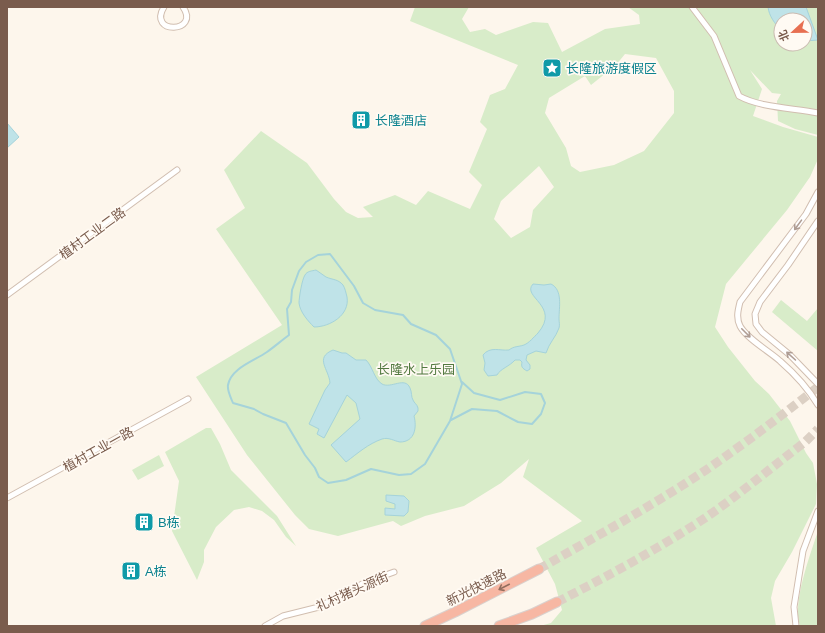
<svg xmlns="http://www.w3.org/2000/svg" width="825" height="633" font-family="Helvetica,'Noto Sans SC',sans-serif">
	<rect width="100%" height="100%" fill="#fdf6ec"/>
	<g fill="#d8ecc9" fill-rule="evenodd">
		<path d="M415,7H469L462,19L470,32L485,29L496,35L533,22L548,23L562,52L605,29L640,24L639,15L628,7H818V135L795,129L778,121L777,101L781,94L772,93L750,70L762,89L753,116L783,127L818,137V159L810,177L787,210L726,284L715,327L728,347L755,381L769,394L790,421L806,453L813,463L817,484L816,504L792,552L775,581L771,598L776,626H540L551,623L562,610L555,584L536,548L582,521L523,477L529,459L501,483L464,506L425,516L401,526L393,521L338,536L309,529L295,515L247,455L196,377L282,325L216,229L245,208L224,170L261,131L307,163L334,199L346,212L358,218L373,217L363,207L395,195L416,205L428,191L470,209L482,185L469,172L487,129L480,122L490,95L505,89L518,65L410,21ZM781,20H805V44H781ZM625,54L656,58L674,91V113L644,151L614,165L580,172L571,166L566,148L545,113L549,98L585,76L591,85L616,65ZM539,166L554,187L533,210L530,227L511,238L494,219L501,201Z"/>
		<polygon points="781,300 807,321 818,308 818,351 772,312"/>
		<polygon points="206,428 211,428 220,444 231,470 277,516 296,546 286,537 274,520 262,511 249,507 234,510 216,527 204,550 204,562 197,580 172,531 179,481 165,452"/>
		<polygon points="159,455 164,466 138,480 132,470"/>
		<path d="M818,531V626H800C792,603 810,555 818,531Z"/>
	</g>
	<g fill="#bfe3e8" stroke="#a5d3da">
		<path d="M768,7H806L818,40L805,41V20H781V30C775,24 769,16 768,7Z"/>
		<polygon points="7,123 19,137 7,148"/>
		<path d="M316,270C319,272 323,275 326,277C333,280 338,279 343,285C345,288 346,293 347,297C350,315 330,327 314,327C308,321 300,312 299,303C299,298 302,279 305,275C307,271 312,271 316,270Z"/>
		<path d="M533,284L544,285L551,284C563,290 559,307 559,319C559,322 560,325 559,328C556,337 549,343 546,353L536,351L527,355L526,360L530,365V369L527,371C522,368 521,367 522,362L520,360H515C510,366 500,369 497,375L488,376L484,370L485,363L483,355C490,346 500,351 509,350C514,346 518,347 524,345C529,343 534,337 538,333C561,306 521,297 533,284Z"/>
		<path d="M333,350L342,353H346L356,360H366C373,367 374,379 382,384C391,389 405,376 410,388C412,392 411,397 413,400C414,403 417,404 418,408V411L414,416C417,427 415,442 400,442C394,441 389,437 382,439C368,444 358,453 346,462L331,445L360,419L356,403L347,395L324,438L317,434L319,429L309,424L325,390L330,383C329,369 314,358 333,350Z"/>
		<polygon points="386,495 404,496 409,501 408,512 404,516 385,515 385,508 395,509 395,504 386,501"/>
	</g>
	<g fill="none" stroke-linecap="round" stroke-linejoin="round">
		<g stroke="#a5d3da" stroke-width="2">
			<path d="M330,254L354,286L363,303L375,310L403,315L411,324L436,335L450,349L462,384L450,421L425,464L411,474L399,475L371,469L346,480L328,483L319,477L315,468L305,455L286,423L263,414L254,409L233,403C231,398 227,391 228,385C231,368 254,361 267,352C274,347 281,341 289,335L287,309L291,302L292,290L299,271L306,262L318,255Z"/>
			<polyline points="451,420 472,409 497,411 518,422 532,424 541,414 545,403 541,394 525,392 500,400 474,393 462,382"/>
		</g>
		<g stroke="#dcd0c4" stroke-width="9" stroke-dasharray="9 4.5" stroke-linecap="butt">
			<path d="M539,569C595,537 652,506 706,470C744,444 781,416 818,387"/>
			<path d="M557,602C608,576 658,549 705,518C740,494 772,467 805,442L818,429"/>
		</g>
		<defs>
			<g id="street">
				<path d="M164,7C147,35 201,33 183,7"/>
				<path d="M692,7L714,36L739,96C761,108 794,108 818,113"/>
				<path d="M818,192L806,214L740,302C738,310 736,318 740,326C747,339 769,351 780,361C795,374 808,388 818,405"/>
				<polyline points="818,221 788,265 760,302 755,314 756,324 762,332 790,355 818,384"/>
				<polyline points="7,295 177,170"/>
				<polyline points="7,498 188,399"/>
				<polyline points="265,626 283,616 319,607 364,583 394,572"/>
				<polyline points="796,626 794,607 803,551 818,511"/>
			</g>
			<g id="highway">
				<polyline points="425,626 455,612 539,569"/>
				<polyline points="499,626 532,614 557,602"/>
			</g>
		</defs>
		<use href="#street" stroke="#d1beb0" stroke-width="7"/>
		<use href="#highway" stroke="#dad1cd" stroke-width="11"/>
		<use href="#street" stroke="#fff" stroke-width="5"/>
		<use href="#highway" stroke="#f7b7a3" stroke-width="9"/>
	</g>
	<defs><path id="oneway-shaft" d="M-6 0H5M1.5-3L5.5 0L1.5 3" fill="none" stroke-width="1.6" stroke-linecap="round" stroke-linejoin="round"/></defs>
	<g stroke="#af9d94">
		<use href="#oneway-shaft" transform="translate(798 225) rotate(126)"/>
		<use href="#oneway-shaft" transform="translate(746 333) rotate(45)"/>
		<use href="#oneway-shaft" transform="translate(791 356) rotate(-138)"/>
	</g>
	<use stroke="#936e5e" href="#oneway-shaft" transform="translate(504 587) rotate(153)"/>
	<defs>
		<symbol id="sight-square" viewBox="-11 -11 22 22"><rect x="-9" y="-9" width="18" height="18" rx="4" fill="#0f9aa8" stroke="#fffaf3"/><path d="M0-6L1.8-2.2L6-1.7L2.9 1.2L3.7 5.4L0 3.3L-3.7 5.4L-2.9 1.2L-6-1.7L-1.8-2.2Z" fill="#fff"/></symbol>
		<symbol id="building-square" viewBox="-11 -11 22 22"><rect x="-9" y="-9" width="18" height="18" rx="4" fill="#0f9aa8" stroke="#fffaf3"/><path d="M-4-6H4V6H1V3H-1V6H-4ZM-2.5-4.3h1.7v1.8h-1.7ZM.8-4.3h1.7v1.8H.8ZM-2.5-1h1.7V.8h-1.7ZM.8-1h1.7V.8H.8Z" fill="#fff"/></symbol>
	</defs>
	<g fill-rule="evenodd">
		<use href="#sight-square" x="541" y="57" width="22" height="22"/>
		<use href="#building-square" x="350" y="109" width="22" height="22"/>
		<use href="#building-square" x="133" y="511" width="22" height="22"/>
		<use href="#building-square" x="120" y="560" width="22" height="22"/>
	</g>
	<g text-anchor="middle" stroke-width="3.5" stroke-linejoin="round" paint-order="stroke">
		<g font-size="13" fill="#0d838f" stroke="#fffaf3" text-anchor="start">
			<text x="566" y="73">长隆旅游度假区</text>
			<text x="375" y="125">长隆酒店</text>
			<text x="158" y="527">B栋</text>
			<text x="145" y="576">A栋</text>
		</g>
		<g font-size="13" fill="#7a5c4d" stroke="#fffaf3">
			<text transform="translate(92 233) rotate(-36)" y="5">植村工业二路</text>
			<text transform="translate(98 449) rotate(-29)" y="5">植村工业一路</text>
			<text transform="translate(476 587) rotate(-27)" y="5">新光快速路</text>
			<text transform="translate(352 591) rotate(-24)" y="5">礼村猪头源街</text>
		</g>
		<g font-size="13" fill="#537a41" stroke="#fffaf3">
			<text x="416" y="374">长隆水上乐园</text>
		</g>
	</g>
	<rect width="825" height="633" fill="none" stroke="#7a5c4d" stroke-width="16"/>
	<g transform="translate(793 32) rotate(248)"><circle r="19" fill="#fffaf3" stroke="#cabbb1"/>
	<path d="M0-3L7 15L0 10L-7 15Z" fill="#e76f51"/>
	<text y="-6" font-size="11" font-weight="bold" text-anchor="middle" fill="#7a5c4d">北</text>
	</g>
</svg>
